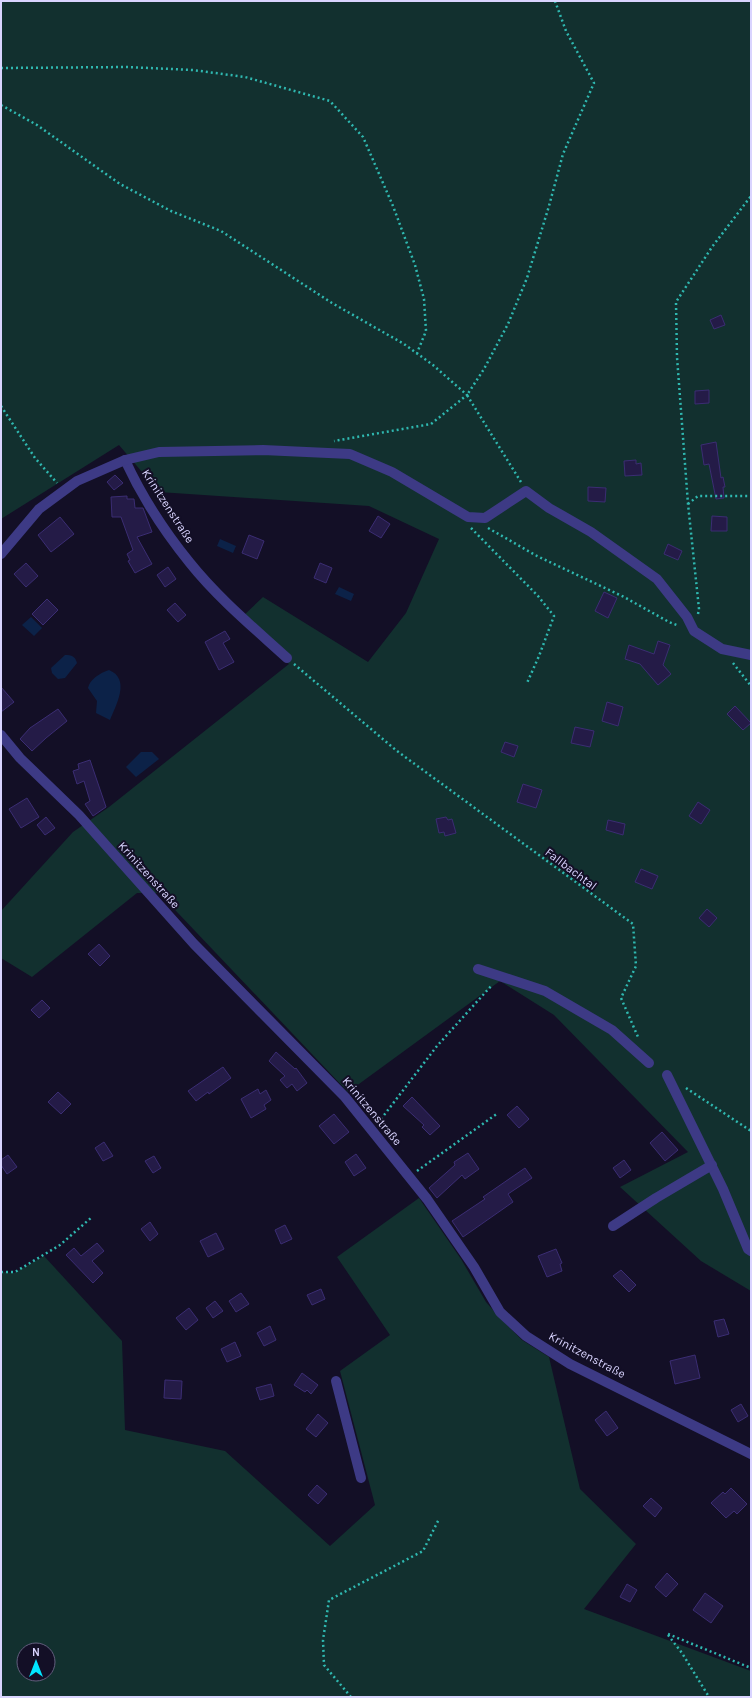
<svg xmlns="http://www.w3.org/2000/svg" width="752" height="1698" font-family="Karla,sans-serif">
	<rect width="100%" height="100%" fill="#130f26"/>
	<g fill="#12302f" fill-rule="evenodd">
		<polygon points="1,1 751,1 751,1291 701,1261 620,1187 688,1152 554,1015 500,981 348,1092 159,893 137,893 32,977 1,958 1,911 73,832 109,807 289,664 241,618 263,597 368,662 406,613 439,539 369,506 159,492 119,445 1,519"/>
		<path d="M419,1198L461,1259L486,1302L499,1317L522,1340L549,1357L580,1489L636,1544L584,1609L751,1671V1697H1V1272L14,1273L44,1256L122,1341L125,1430L225,1451L330,1546L375,1505L340,1371L390,1335L337,1257ZM24,1650H48V1674H24Z"/>
	</g>
	<g fill="#0c2248">
		<polygon points="220,539 236,546 233,553 217,546"/>
		<polygon points="339,587 354,594 351,601 335,594"/>
		<polygon points="31,617 42,628 34,636 22,625"/>
		<path d="M65,655C72,655 75,656 77,663L65,678L58,679L52,673L51,668Z"/>
		<path d="M109,670C131,679 116,705 110,720L96,713L97,701L88,688C90,679 100,673 109,670Z"/>
		<polygon points="141,752 152,752 159,759 136,777 126,767"/>
	</g>
	<g fill="#241b47" stroke="#3b2d73">
		<polygon points="721,315 725,325 714,329 710,320"/>
		<polygon points="709,390 709,403 695,404 695,391"/>
		<polygon points="716,442 721,478 723,477 725,487 723,487 724,498 716,499 709,464 704,465 701,445"/>
		<polygon points="636,460 636,464 641,463 642,475 625,476 624,461"/>
		<polygon points="115,475 123,483 114,490 107,482"/>
		<polygon points="588,487 606,488 605,502 588,501"/>
		<polygon points="127,496 127,499 134,499 135,508 143,508 152,532 137,537 152,564 135,573 128,561 130,560 127,554 133,550 121,517 112,517 111,497"/>
		<polygon points="378,516 390,524 381,538 369,531"/>
		<polygon points="712,516 727,517 727,531 711,531"/>
		<polygon points="60,517 74,534 51,552 38,535"/>
		<polygon points="249,535 264,541 257,559 242,553"/>
		<polygon points="668,544 682,551 678,560 664,554"/>
		<polygon points="26,563 38,576 26,587 14,574"/>
		<polygon points="320,563 332,568 326,583 314,578"/>
		<polygon points="168,567 176,579 165,587 157,575"/>
		<polygon points="604,592 617,598 608,618 595,611"/>
		<polygon points="47,599 58,610 43,625 32,614"/>
		<polygon points="175,603 186,615 178,622 167,610"/>
		<polygon points="225,631 230,639 223,643 234,662 219,670 205,642"/>
		<polygon points="658,641 670,645 663,665 671,674 658,685 640,664 625,659 629,645 654,654"/>
		<polygon points="1,687 14,702 1,712"/>
		<polygon points="607,702 623,707 618,726 602,721"/>
		<polygon points="735,706 751,723 743,730 727,714"/>
		<polygon points="58,709 67,721 46,738 32,751 20,739 30,728"/>
		<polygon points="575,727 594,731 590,747 571,743"/>
		<polygon points="505,742 518,746 514,757 501,752"/>
		<polygon points="90,760 106,807 93,816 85,804 90,801 84,781 77,784 73,771 79,769 78,764"/>
		<polygon points="523,784 542,790 536,808 517,802"/>
		<polygon points="27,798 39,817 21,828 9,809"/>
		<polygon points="698,802 710,810 701,824 689,816"/>
		<polygon points="46,817 55,828 45,835 37,825"/>
		<polygon points="446,817 448,820 452,819 456,833 445,836 444,832 439,833 436,819"/>
		<polygon points="608,820 625,824 623,835 606,830"/>
		<polygon points="641,869 658,876 652,889 635,882"/>
		<polygon points="707,909 717,918 709,927 699,918"/>
		<polygon points="99,944 110,956 100,966 88,954"/>
		<polygon points="42,1000 50,1008 39,1018 31,1010"/>
		<polygon points="276,1052 295,1069 296,1068 307,1083 297,1091 292,1084 287,1088 280,1080 285,1076 269,1061"/>
		<polygon points="223,1067 231,1078 209,1094 208,1092 196,1101 188,1091"/>
		<polygon points="258,1089 260,1094 266,1090 271,1100 264,1105 266,1109 251,1118 241,1099"/>
		<polygon points="58,1092 71,1104 61,1114 48,1102"/>
		<polygon points="412,1097 440,1126 430,1135 422,1127 424,1125 403,1106"/>
		<polygon points="517,1106 529,1119 519,1128 507,1115"/>
		<polygon points="334,1114 349,1132 334,1144 319,1126"/>
		<polygon points="662,1132 678,1150 665,1161 650,1143"/>
		<polygon points="104,1142 113,1156 103,1161 95,1148"/>
		<polygon points="468,1153 479,1169 465,1179 462,1175 437,1198 429,1188 455,1165 454,1162"/>
		<polygon points="356,1154 366,1168 354,1176 345,1162"/>
		<polygon points="8,1155 17,1167 7,1174 1,1165 1,1160"/>
		<polygon points="154,1156 161,1168 153,1173 145,1161"/>
		<polygon points="624,1160 631,1170 620,1178 613,1168"/>
		<polygon points="525,1168 532,1178 508,1194 513,1202 463,1237 452,1221 485,1199 483,1197"/>
		<polygon points="150,1222 158,1234 150,1241 141,1229"/>
		<polygon points="285,1225 292,1239 281,1244 275,1230"/>
		<polygon points="216,1233 224,1249 208,1257 200,1241"/>
		<polygon points="97,1243 104,1251 92,1261 103,1273 93,1283 66,1255 74,1248 81,1256"/>
		<polygon points="556,1249 562,1263 560,1264 562,1271 547,1277 538,1256"/>
		<polygon points="621,1270 636,1285 629,1292 613,1276"/>
		<polygon points="321,1289 325,1299 312,1305 307,1295"/>
		<polygon points="241,1293 249,1304 236,1312 229,1301"/>
		<polygon points="215,1301 223,1311 213,1318 206,1308"/>
		<polygon points="189,1308 198,1320 186,1330 176,1318"/>
		<polygon points="724,1319 729,1334 718,1337 714,1321"/>
		<polygon points="270,1326 276,1340 264,1346 257,1333"/>
		<polygon points="235,1342 241,1356 227,1362 221,1349"/>
		<polygon points="695,1355 700,1378 675,1384 670,1361"/>
		<polygon points="302,1373 318,1385 311,1394 307,1390 305,1392 294,1385"/>
		<polygon points="165,1380 182,1381 181,1399 164,1398"/>
		<polygon points="271,1384 274,1396 260,1400 256,1388"/>
		<polygon points="741,1404 748,1416 738,1422 731,1410"/>
		<polygon points="606,1411 618,1428 607,1436 595,1420"/>
		<polygon points="318,1414 328,1423 316,1437 306,1429"/>
		<polygon points="317,1485 327,1494 318,1504 308,1495"/>
		<polygon points="731,1488 747,1504 737,1514 734,1511 726,1518 711,1503 723,1492 725,1494"/>
		<polygon points="651,1498 662,1508 655,1517 643,1506"/>
		<polygon points="667,1573 678,1584 666,1597 655,1587"/>
		<polygon points="627,1584 637,1590 630,1602 620,1597"/>
		<polygon points="705,1593 723,1606 711,1623 693,1610"/>
	</g>
	<g fill="none" stroke-linecap="round" stroke-linejoin="round">
		<g stroke="#2fb8b0" stroke-width="2.5" stroke-dasharray="2 3" stroke-linecap="butt">
			<polyline points="1,68 127,67 193,70 245,77 330,101 363,137 393,206 415,265 424,299 426,331 417,353"/>
			<polyline points="1,105 37,125 120,184 171,211 221,231 332,303 404,344 433,365 467,395 431,424 334,441"/>
			<polyline points="1,406 35,458 57,483"/>
			<polyline points="521,482 467,395 484,369 508,324 527,278 549,206 563,154 594,83 566,31 555,1"/>
			<polyline points="688,504 698,496 751,496"/>
			<polyline points="471,528 538,596 554,616 539,656 527,683"/>
			<polyline points="488,528 537,556 624,597 669,622 679,626"/>
			<polyline points="698,614 699,609 688,504 677,357 676,302 712,247 751,196"/>
			<polyline points="733,663 751,686"/>
			<polyline points="294,664 397,751 633,924 636,966 621,998 638,1037"/>
			<polyline points="686,1088 751,1131"/>
			<polyline points="378,1123 437,1046 492,985"/>
			<polyline points="417,1171 498,1113"/>
			<polyline points="1,1272 15,1272 60,1245 92,1217"/>
			<polyline points="668,1634 751,1668"/>
			<polyline points="668,1635 682,1653 709,1697"/>
			<polyline points="351,1697 324,1665 323,1640 329,1600 423,1551 439,1519"/>
		</g>
		<g stroke="#3d3a85" stroke-width="10">
			<path d="M125,460C142,497 164,531 190,563C218,598 254,628 287,658"/>
			<polyline points="1,554 39,509 77,481 125,460 159,452 263,450 350,454 392,472 468,517 485,518 526,491 549,508 591,532 657,579 687,617 694,631 722,649 751,655"/>
			<polyline points="1,735 20,758 79,815 194,944 345,1097 427,1199 474,1267 500,1312 526,1336 570,1364 751,1454"/>
			<polyline points="478,969 545,991 612,1030 649,1063"/>
			<polyline points="667,1075 723,1189 748,1249 751,1251"/>
			<polyline points="613,1226 656,1198 712,1165"/>
			<polyline points="336,1381 361,1478"/>
		</g>
	</g>
	<g text-anchor="middle" stroke-width="4" stroke-linejoin="round" paint-order="stroke">
		<g font-size="12" fill="#d9d4ff" stroke="#130f26">
			<text transform="translate(168 506) rotate(57)" y="4">Krinitzenstraße</text>
			<text transform="translate(571 869) rotate(37)" y="4">Fallbachtal</text>
			<text transform="translate(149 875) rotate(48)" y="4">Krinitzenstraße</text>
			<text transform="translate(372 1111) rotate(50)" y="4">Krinitzenstraße</text>
			<text transform="translate(587 1355) rotate(28)" y="4">Krinitzenstraße</text>
		</g>
	</g>
	<rect width="752" height="1698" fill="none" stroke="#d9d4ff" stroke-width="4"/>
	<g transform="translate(36 1662)"><circle r="19" fill="#130f26" stroke="#625e7d"/>
	<path d="M0-3L7 15L0 10L-7 15Z" fill="#00e5ff"/>
	<text y="-6" font-size="11" font-weight="bold" text-anchor="middle" fill="#d9d4ff">N</text>
	</g>
</svg>
